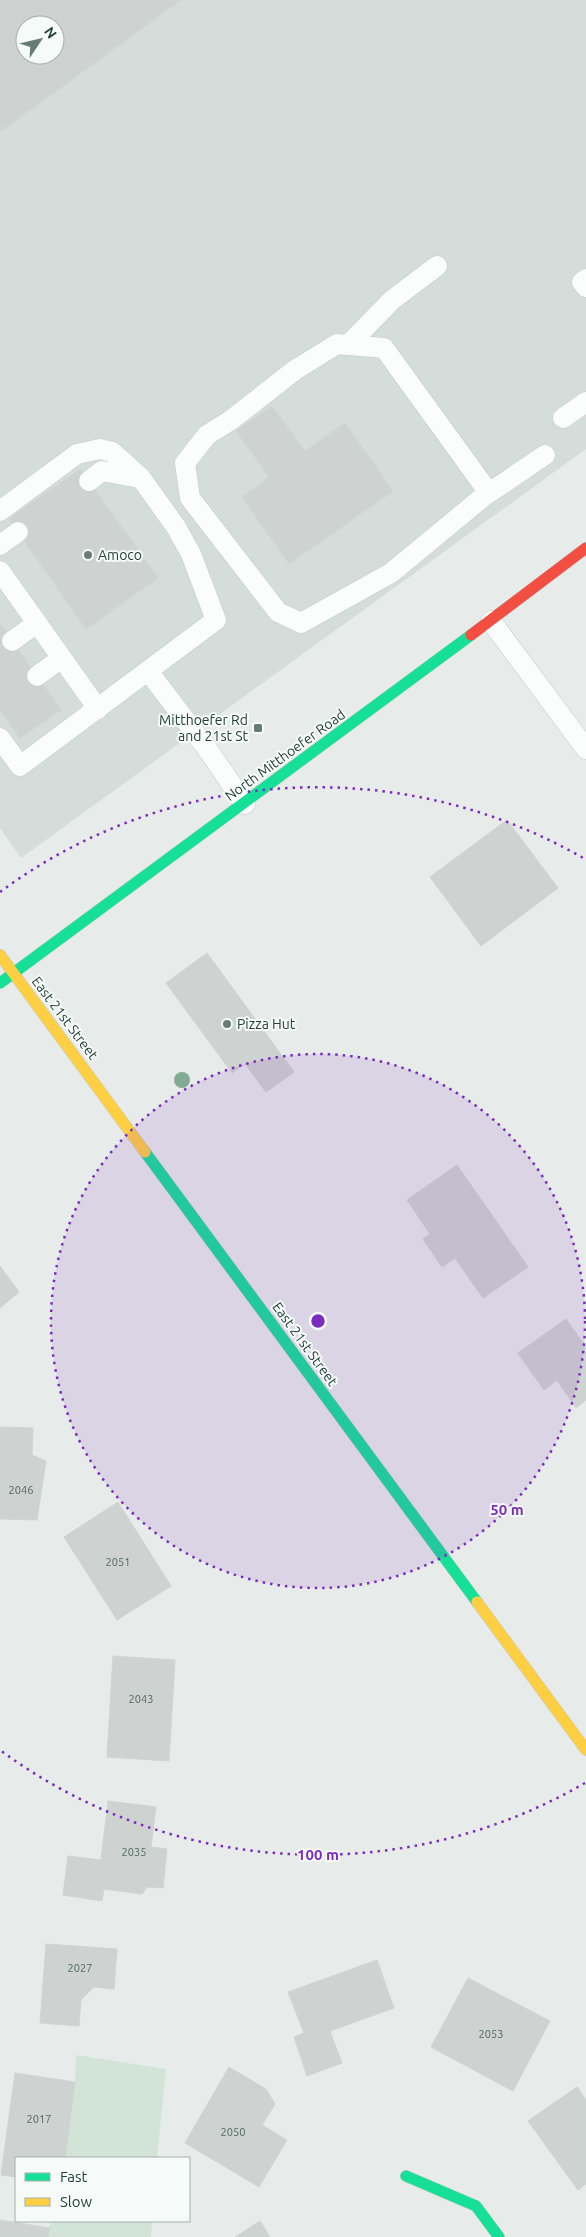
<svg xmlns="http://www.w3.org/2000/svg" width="586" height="2237" font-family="Ubuntu,sans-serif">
	<rect width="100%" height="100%" fill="#e7ecea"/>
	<path fill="#d5ddda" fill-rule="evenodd" d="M0,0H586V449L21,858L0,828ZM25,25H55V55H25Z"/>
	<g fill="#d1e4d7">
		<polygon points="76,2055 166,2069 157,2158 59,2158 75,2082"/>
		<polygon points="50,2221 152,2221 151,2237 48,2237"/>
	</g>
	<g fill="#ced3d1" stroke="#cfd5d3" fill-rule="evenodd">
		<path d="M0,0H181L0,132ZM25,25H55V55H25Z"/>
		<polygon points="272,406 305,451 345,423 393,491 289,564 242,497 269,477 236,431"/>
		<polygon points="80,469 158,578 86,629 9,519"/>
		<polygon points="0,624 61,710 20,738 0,710"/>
		<polygon points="507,820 558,888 481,946 430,877"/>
		<polygon points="207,953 294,1072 266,1092 245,1064 232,1073 166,983"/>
		<polygon points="457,1165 528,1267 483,1298 455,1258 442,1267 423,1239 430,1234 407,1200"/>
		<polygon points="0,1266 19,1292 0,1308"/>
		<polygon points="566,1319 586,1347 586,1400 576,1408 557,1380 544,1390 518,1353"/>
		<polygon points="0,1427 33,1428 32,1455 46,1461 37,1520 0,1519"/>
		<polygon points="118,1502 171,1586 117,1620 64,1537"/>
		<polygon points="113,1656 175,1660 169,1761 107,1757"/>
		<polygon points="108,1801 156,1807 151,1847 167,1849 163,1888 147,1887 142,1894 104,1889 102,1901 63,1895 68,1856 101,1860"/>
		<polygon points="46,1944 117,1949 114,1989 94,1987 81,2000 79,2026 40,2023"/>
		<polygon points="377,1960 394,2008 330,2031 342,2063 307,2076 294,2037 304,2033 288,1992"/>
		<polygon points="468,1978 550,2021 513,2091 431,2047"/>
		<polygon points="229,2067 266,2089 275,2104 262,2125 287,2140 259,2187 185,2143"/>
		<polygon points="15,2073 75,2082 65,2158 16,2158 16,2177 1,2175"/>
		<polygon points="577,2087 586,2100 586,2184 578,2190 528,2121"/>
		<polygon points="0,2220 50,2228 48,2237 0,2237"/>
		<polygon points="260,2221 270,2237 235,2237"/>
	</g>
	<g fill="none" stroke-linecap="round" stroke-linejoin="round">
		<defs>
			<g id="lane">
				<polyline points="586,279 582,282 586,287"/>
				<polyline points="348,345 392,300 437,266"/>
				<polyline points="563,418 586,402"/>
				<polyline points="89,481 102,471 139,478"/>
				<polyline points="489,493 384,348 337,344 295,370 231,420 207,435 185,463 190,498 278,612 301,623 391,573 483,497 545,455"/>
				<polyline points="0,511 77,454 100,449 112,452 141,478 176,527 191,554 216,620 20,766 0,738"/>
				<polyline points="0,545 18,532"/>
				<polyline points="0,571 98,709"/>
				<polyline points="491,621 586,749"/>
				<polyline points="12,641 37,623"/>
				<polyline points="148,671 208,750 245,804"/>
				<polyline points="37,676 62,658"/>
			</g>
			<g id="fast">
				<polyline points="0,983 471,635"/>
				<polyline points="145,1152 477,1602"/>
				<polyline points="406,2176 476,2206 499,2237"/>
			</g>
			<g id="slow">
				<polyline points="0,955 145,1152"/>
				<polyline points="477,1602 586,1750"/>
			</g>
			<polyline id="jam" points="471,635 586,548"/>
		</defs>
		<use href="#lane" stroke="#c4c9c7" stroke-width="21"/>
		<use href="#fast" stroke="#c2c9c7" stroke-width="12"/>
		<use href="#slow" stroke="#c2c9c7" stroke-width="12"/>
		<use href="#jam" stroke="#c2c9c7" stroke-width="12"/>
		<use href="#lane" stroke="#fbfcfc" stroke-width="20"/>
		<use href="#fast" stroke="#16e098" stroke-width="11"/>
		<use href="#slow" stroke="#ffcf43" stroke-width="11"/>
		<use href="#jam" stroke="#f24e42" stroke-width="11"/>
	</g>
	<circle fill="#82ab93" cx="182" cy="1080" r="8"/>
	<circle cx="318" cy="1321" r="267" fill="#7b2cbf" fill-opacity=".12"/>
	<g fill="none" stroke="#7b2cbf" stroke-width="2.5" stroke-dasharray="2.5 5">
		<circle cx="318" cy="1321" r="267"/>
		<path d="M585 1783A534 534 0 0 1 0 1750M0 892A534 534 0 0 1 585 859"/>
	</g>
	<g fill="#687c76" stroke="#f6faf8" stroke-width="2">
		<circle cx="88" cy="555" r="5"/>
		<rect x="253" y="723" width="10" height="10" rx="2.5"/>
		<circle cx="227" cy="1024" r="5"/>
	</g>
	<g text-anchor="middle" stroke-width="4" stroke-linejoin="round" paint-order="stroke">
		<g font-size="11" fill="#4f665f">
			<text x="21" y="1494">2046</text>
			<text x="118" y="1566">2051</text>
			<text x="141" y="1703">2043</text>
			<text x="134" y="1856">2035</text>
			<text x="80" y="1972">2027</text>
			<text x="491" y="2038">2053</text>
			<text x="39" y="2123">2017</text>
			<text x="233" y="2136">2050</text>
		</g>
		<g font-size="14" fill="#244038" stroke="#f6faf8" text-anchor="start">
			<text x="98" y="560">Amoco</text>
			<text x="248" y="725" text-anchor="end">Mitthoefer Rd<tspan x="248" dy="16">and 21st St</tspan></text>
			<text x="237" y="1029">Pizza Hut</text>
		</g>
		<g font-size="14" fill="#244038" stroke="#f6faf8">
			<text transform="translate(285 755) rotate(-36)" y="5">North Mitthoefer Road</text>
			<text transform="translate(65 1018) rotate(53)" y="5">East 21st Street</text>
			<text transform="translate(305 1344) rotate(54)" y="5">East 21st Street</text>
		</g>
	</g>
	<circle cx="318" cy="1321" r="8" fill="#7b2cbf" stroke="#f6faf8" stroke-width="2.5"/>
	<g font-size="15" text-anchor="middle" font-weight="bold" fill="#7b2cbf" stroke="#f6faf8" stroke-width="4" stroke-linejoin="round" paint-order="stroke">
		<text x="507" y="1515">50 m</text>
		<text x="318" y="1860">100 m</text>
	</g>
	<rect x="15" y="2157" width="175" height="65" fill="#f6faf8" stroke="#a2b0ab"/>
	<rect x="25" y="2173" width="25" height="8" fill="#16e098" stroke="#a2b0ab"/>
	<text x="60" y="2182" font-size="15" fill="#244038">Fast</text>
	<rect x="25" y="2198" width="25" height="8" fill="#ffcf43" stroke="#a2b0ab"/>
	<text x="60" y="2207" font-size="15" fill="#244038">Slow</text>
	<g transform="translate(40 40) rotate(55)"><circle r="24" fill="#f6faf8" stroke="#a2b0ab"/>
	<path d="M0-4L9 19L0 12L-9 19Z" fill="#687c76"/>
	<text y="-8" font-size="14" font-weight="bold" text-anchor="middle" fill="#244038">N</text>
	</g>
</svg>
